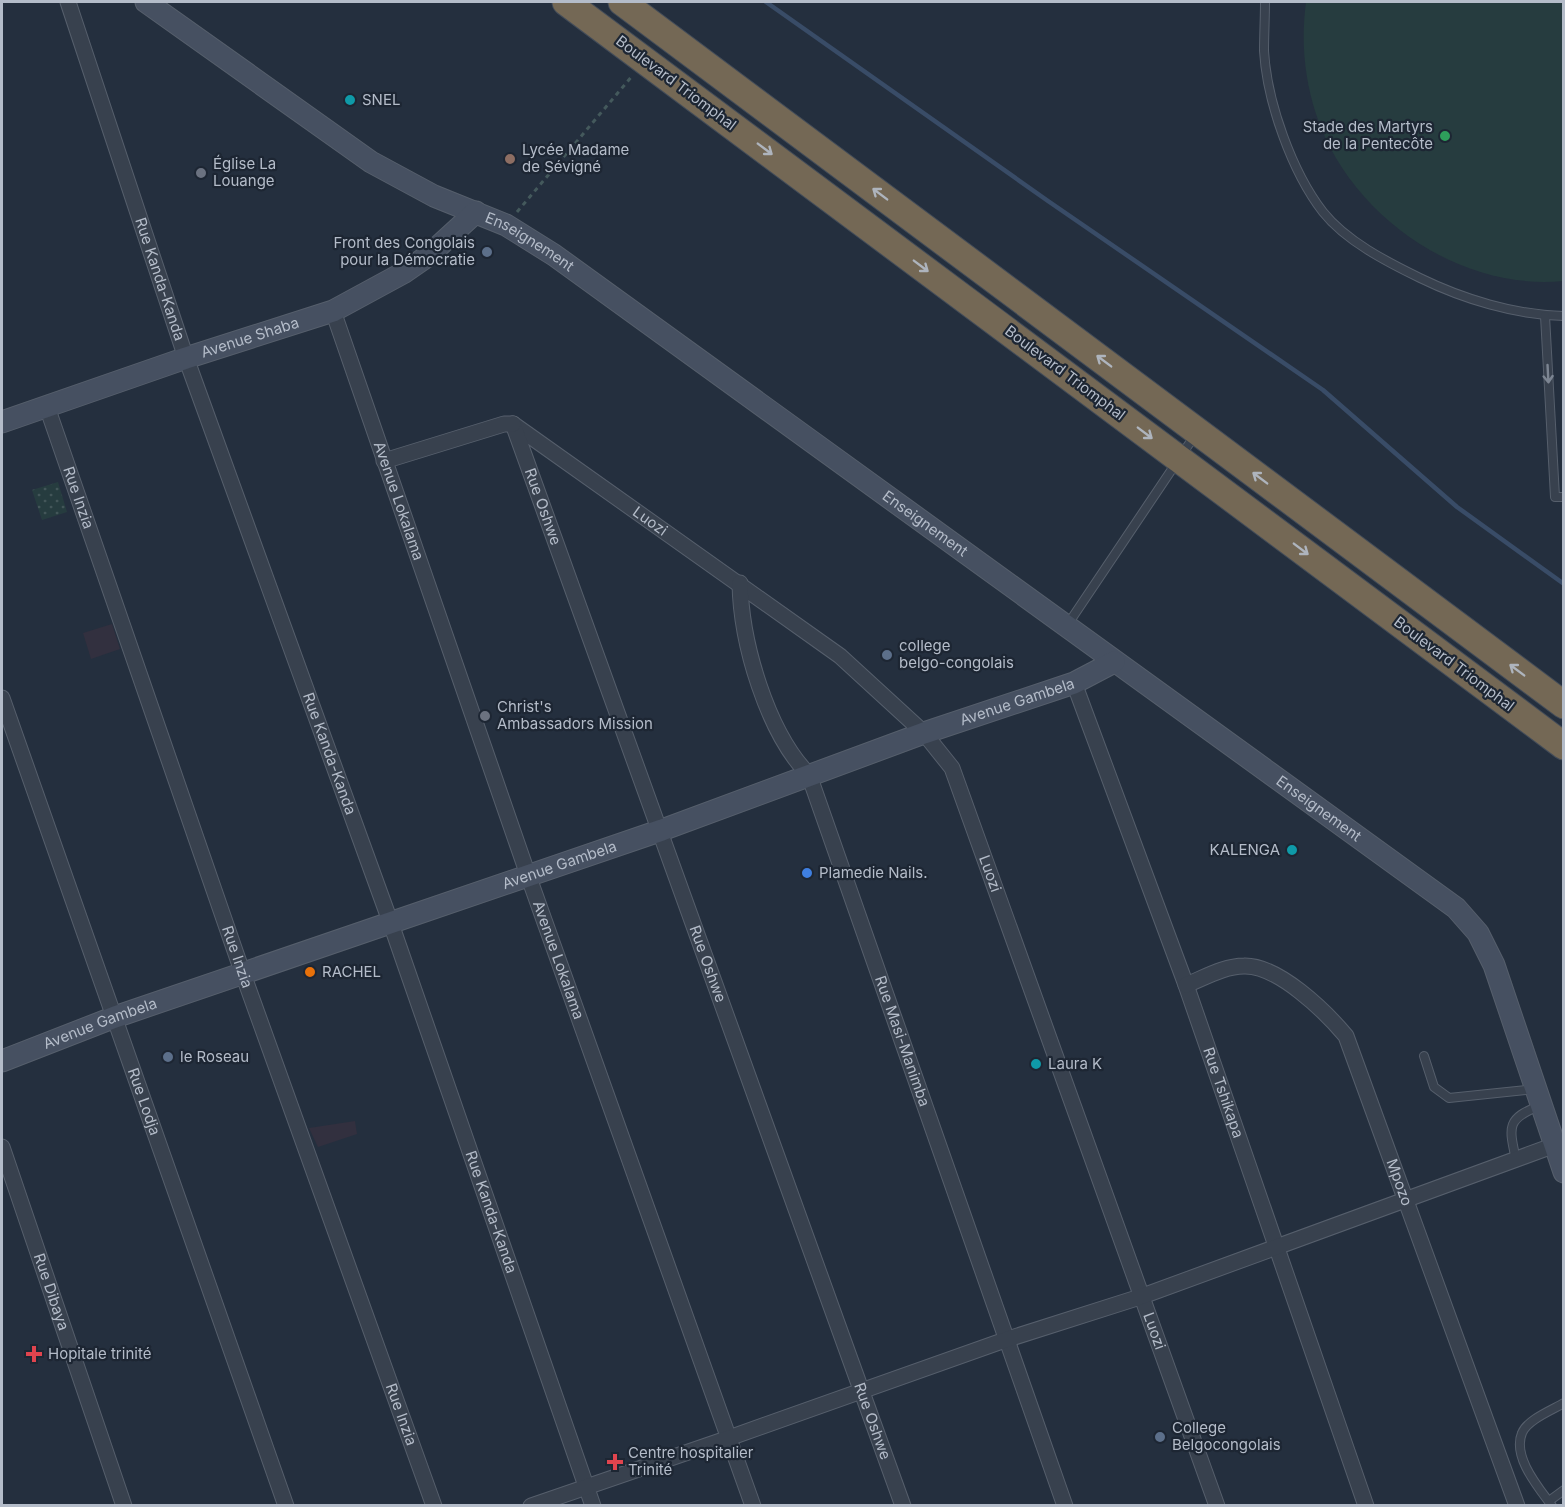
<svg xmlns="http://www.w3.org/2000/svg" width="1565" height="1507" font-family="Inter,sans-serif">
	<defs>
		<pattern id="park-dots" width="8" height="8" patternUnits="userSpaceOnUse" patternTransform="scale(1.5)"><rect width="8" height="8" fill="#263c3f"/><path d="M2 2h.1M6 6h.1" fill="none" stroke="#435659" stroke-width="1.8" stroke-linecap="round"/></pattern>
	</defs>
	<rect width="100%" height="100%" fill="#242f3e"/>
	<g fill="#32303f">
		<polygon points="112,624 120,649 91,659 83,633"/>
		<polygon points="355,1121 357,1134 318,1147 309,1128"/>
	</g>
	<polygon fill="url(#park-dots)" points="58,482 67,512 42,520 32,490"/>
	<path fill="#263c3f" d="M1306,2H1563V281C1458,291 1349,215 1316,114C1304,77 1301,40 1306,2Z"/>
	<g fill="none" stroke-linecap="round" stroke-linejoin="round">
		<polyline stroke="#394c67" stroke-width="4.5" points="766,2 1048,201 1323,390 1457,507 1564,584"/>
		<defs>
			<g id="lane">
				<path d="M1265,2C1265,18 1264,35 1264,51C1267,102 1292,172 1323,212C1346,241 1387,262 1420,278C1463,299 1515,315 1564,316"/>
				<polyline points="1545,316 1555,497 1564,497"/>
				<polyline points="1068,624 1195,435"/>
				<polyline points="1424,1056 1434,1087 1449,1098 1535,1089"/>
				<path d="M1516,1160C1509,1127 1506,1119 1539,1106"/>
				<polyline points="1549,1501 1564,1490"/>
				<path d="M1552,1506C1539,1488 1512,1457 1522,1433C1527,1420 1552,1410 1564,1403"/>
			</g>
			<g id="street">
				<path id="s1" d="M68,2L186,358L390,921L593,1506"/>
				<path id="s2" d="M333,311L528,875L753,1506"/>
				<path id="s3" d="M47,407L243,974L434,1506"/>
				<path id="s4" d="M513,424L840,656L924,733L952,768L1217,1506"/>
				<path id="s5" d="M513,424L903,1506"/>
				<polyline points="384,461 504,424 513,424"/>
				<path id="s6" d="M740,583C741,643 767,732 809,775L1065,1506"/>
				<path id="s7" d="M1074,683L1186,985L1366,1506"/>
				<path id="s8" d="M2,698L286,1506"/>
				<path id="s9" d="M1186,985C1204,978 1224,966 1244,966C1278,965 1325,1011 1346,1036L1517,1506"/>
				<path id="s10" d="M2,1147L124,1506"/>
				<polyline points="531,1506 729,1438 1005,1340 1140,1297 1555,1145"/>
			</g>
			<g id="secondary">
				<path id="s11" d="M146,2L371,162L434,196L506,225L554,255L1456,908L1478,933L1494,965L1564,1172"/>
				<path id="s12" d="M2,422L186,358L333,311L403,273L429,255L476,212"/>
				<path id="s13" d="M2,1061L115,1017L662,830L924,733L1074,683L1114,662"/>
			</g>
			<g id="highway">
				<polyline points="566,2 1564,746"/>
				<polyline points="622,2 1564,705"/>
			</g>
		</defs>
		<use href="#lane" stroke="#565f6c" stroke-width="10"/>
		<use href="#street" stroke="#565f6c" stroke-width="17"/>
		<use href="#secondary" stroke="#565f6c" stroke-width="23"/>
		<use href="#highway" stroke="#434c59" stroke-width="29"/>
		<polyline stroke="#44595c" stroke-width="3" stroke-dasharray="4.5 4.5" stroke-linecap="butt" points="517,212 633,75"/>
		<use href="#lane" stroke="#38414e" stroke-width="8"/>
		<use href="#street" stroke="#38414e" stroke-width="15"/>
		<use href="#secondary" stroke="#465061" stroke-width="21"/>
		<use href="#highway" stroke="#746855" stroke-width="27"/>
	</g>
	<defs><path id="oneway-shaft" d="M-6 0H5M1.5-3L5.5 0L1.5 3" fill="none" stroke-width="1.6" stroke-linecap="round" stroke-linejoin="round" transform="scale(1.5)"/></defs>
	<g stroke="#aeb4bd">
		<use href="#oneway-shaft" transform="translate(765 149) rotate(37)"/>
		<use href="#oneway-shaft" transform="translate(880 194) rotate(-143)"/>
		<use href="#oneway-shaft" transform="translate(921 266) rotate(37)"/>
		<use href="#oneway-shaft" transform="translate(1104 361) rotate(-143)"/>
		<use href="#oneway-shaft" transform="translate(1145 433) rotate(37)"/>
		<use href="#oneway-shaft" transform="translate(1260 478) rotate(-143)"/>
		<use href="#oneway-shaft" transform="translate(1301 549) rotate(37)"/>
		<use href="#oneway-shaft" transform="translate(1517 670) rotate(-143)"/>
	</g>
	<use stroke="#7c8592" href="#oneway-shaft" transform="translate(1548 374) rotate(87)"/>
	<g fill="#0f9aa8" stroke="#1d2633" stroke-width="2">
		<circle cx="350" cy="100" r="6"/>
		<circle cx="1292" cy="850" r="6"/>
		<circle cx="1036" cy="1064" r="6"/>
	</g>
	<circle fill="#2e9e5b" stroke="#1d2633" stroke-width="2" cx="1445" cy="136" r="6"/>
	<circle fill="#8d6e63" stroke="#1d2633" stroke-width="2" cx="510" cy="159" r="6"/>
	<g fill="#6b7280" stroke="#1d2633" stroke-width="2">
		<circle cx="201" cy="173" r="6"/>
		<circle cx="485" cy="716" r="6"/>
	</g>
	<g fill="#5c6f8a" stroke="#1d2633" stroke-width="2">
		<circle cx="487" cy="252" r="6"/>
		<circle cx="887" cy="655" r="6"/>
		<circle cx="168" cy="1057" r="6"/>
		<circle cx="1160" cy="1437" r="6"/>
	</g>
	<circle fill="#3f7fe0" stroke="#1d2633" stroke-width="2" cx="807" cy="873" r="6"/>
	<circle fill="#e8710a" stroke="#1d2633" stroke-width="2" cx="310" cy="972" r="6"/>
	<g fill="#e0444e" stroke="#1d2633" stroke-width="2">
		<path d="M31 1345h6v6h6v6h-6v6h-6v-6h-6v-6h6z"/>
		<path d="M612 1453h6v6h6v6h-6v6h-6v-6h-6v-6h6z"/>
	</g>
	<g text-anchor="middle" stroke-width="4.5" stroke-linejoin="round" paint-order="stroke">
		<g font-size="15" fill="#b4bcc9" stroke="#1d2633">
			<text transform="translate(676 83) rotate(37)" y="5">Boulevard Triomphal</text>
			<text dy="5" stroke="none"><textPath href="#s11" startOffset="454">Enseignement</textPath></text>
			<text dy="5" stroke="none"><textPath href="#s1" startOffset="292">Rue Kanda-Kanda</textPath></text>
			<text dy="5" stroke="none"><textPath href="#s12" startOffset="262">Avenue Shaba</textPath></text>
			<text transform="translate(1065 373) rotate(37)" y="5">Boulevard Triomphal</text>
			<text dy="5" stroke="none"><textPath href="#s3" startOffset="96">Rue Inzia</textPath></text>
			<text dy="5" stroke="none"><textPath href="#s2" startOffset="201">Avenue Lokalama</textPath></text>
			<text dy="5" stroke="none"><textPath href="#s5" startOffset="88">Rue Oshwe</textPath></text>
			<text dy="5" stroke="none"><textPath href="#s4" startOffset="168">Luozi</textPath></text>
			<text dy="5" stroke="none"><textPath href="#s11" startOffset="940">Enseignement</textPath></text>
			<text transform="translate(1454 664) rotate(37)" y="5">Boulevard Triomphal</text>
			<text dy="5" stroke="none"><textPath href="#s13" startOffset="1077">Avenue Gambela</textPath></text>
			<text dy="5" stroke="none"><textPath href="#s1" startOffset="796">Rue Kanda-Kanda</textPath></text>
			<text dy="5" stroke="none"><textPath href="#s11" startOffset="1426">Enseignement</textPath></text>
			<text dy="5" stroke="none"><textPath href="#s13" startOffset="591">Avenue Gambela</textPath></text>
			<text dy="5" stroke="none"><textPath href="#s4" startOffset="672">Luozi</textPath></text>
			<text dy="5" stroke="none"><textPath href="#s3" startOffset="582">Rue Inzia</textPath></text>
			<text dy="5" stroke="none"><textPath href="#s2" startOffset="687">Avenue Lokalama</textPath></text>
			<text dy="5" stroke="none"><textPath href="#s5" startOffset="574">Rue Oshwe</textPath></text>
			<text dy="5" stroke="none"><textPath href="#s13" startOffset="105">Avenue Gambela</textPath></text>
			<text dy="5" stroke="none"><textPath href="#s6" startOffset="490">Rue Masi-Manimba</textPath></text>
			<text dy="5" stroke="none"><textPath href="#s7" startOffset="436">Rue Tshikapa</textPath></text>
			<text dy="5" stroke="none"><textPath href="#s8" startOffset="428">Rue Lodja</textPath></text>
			<text dy="5" stroke="none"><textPath href="#s9" startOffset="344">Mpozo</textPath></text>
			<text dy="5" stroke="none"><textPath href="#s1" startOffset="1282">Rue Kanda-Kanda</textPath></text>
			<text dy="5" stroke="none"><textPath href="#s10" startOffset="153">Rue Dibaya</textPath></text>
			<text dy="5" stroke="none"><textPath href="#s4" startOffset="1158">Luozi</textPath></text>
			<text dy="5" stroke="none"><textPath href="#s3" startOffset="1068">Rue Inzia</textPath></text>
			<text dy="5" stroke="none"><textPath href="#s5" startOffset="1060">Rue Oshwe</textPath></text>
		</g>
		<g font-size="15" fill="#b4bcc9" stroke="#1d2633" text-anchor="start">
			<text x="362" y="105">SNEL</text>
			<text x="1433" y="132" text-anchor="end">Stade des Martyrs<tspan x="1433" dy="17">de la Pentecôte</tspan></text>
			<text x="522" y="155">Lycée Madame<tspan x="522" dy="17">de Sévigné</tspan></text>
			<text x="213" y="169">Église La<tspan x="213" dy="17">Louange</tspan></text>
			<text x="475" y="248" text-anchor="end">Front des Congolais<tspan x="475" dy="17">pour la Démocratie</tspan></text>
			<text x="899" y="651">college<tspan x="899" dy="17">belgo-congolais</tspan></text>
			<text x="497" y="712">Christ's<tspan x="497" dy="17">Ambassadors Mission</tspan></text>
			<text x="1280" y="855" text-anchor="end">KALENGA</text>
			<text x="819" y="878">Plamedie Nails.</text>
			<text x="322" y="977">RACHEL</text>
			<text x="180" y="1062">le Roseau</text>
			<text x="1048" y="1069">Laura K</text>
			<text x="48" y="1359">Hopitale trinité</text>
			<text x="1172" y="1433">College<tspan x="1172" dy="17">Belgocongolais</tspan></text>
			<text x="628" y="1458">Centre hospitalier<tspan x="628" dy="17">Trinité</tspan></text>
		</g>
	</g>
	<rect width="1565" height="1507" fill="none" stroke="#b4bcc9" stroke-width="6"/>
</svg>
